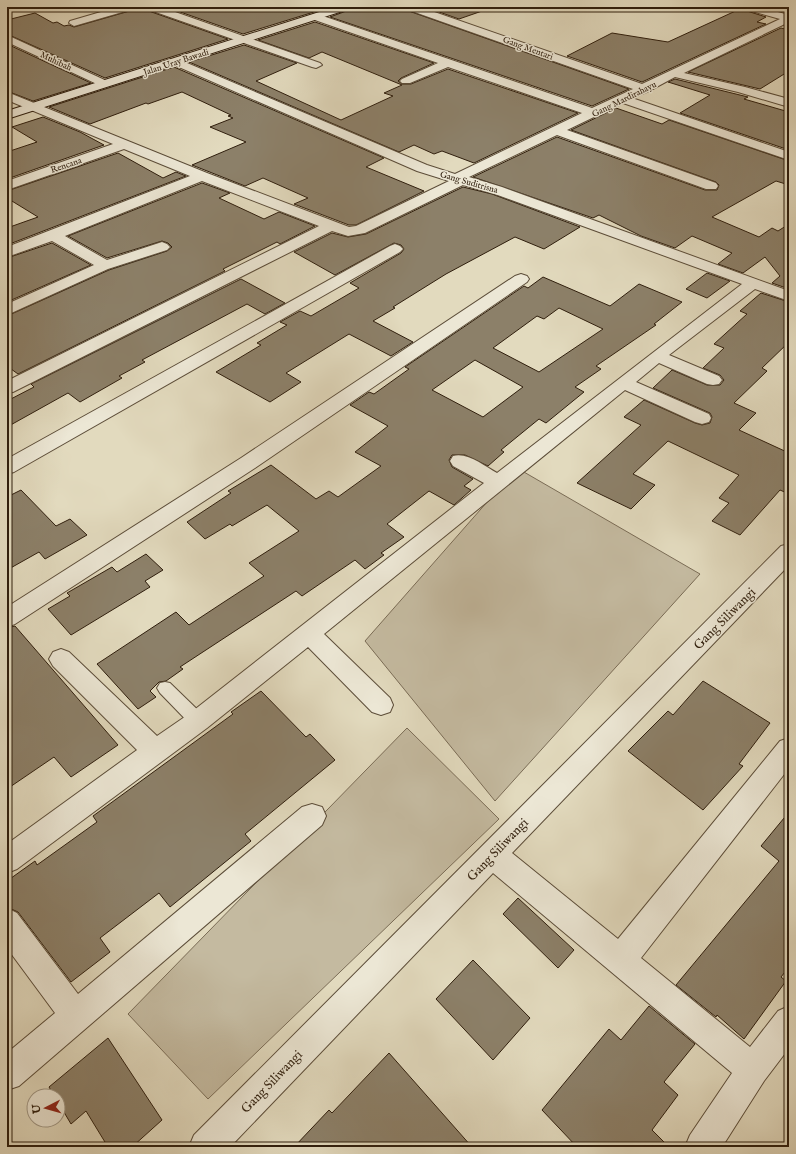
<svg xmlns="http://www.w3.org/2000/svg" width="796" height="1154" font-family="'IM FELL English',serif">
	<rect width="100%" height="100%" fill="#e2dabe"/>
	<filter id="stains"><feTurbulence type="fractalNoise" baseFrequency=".005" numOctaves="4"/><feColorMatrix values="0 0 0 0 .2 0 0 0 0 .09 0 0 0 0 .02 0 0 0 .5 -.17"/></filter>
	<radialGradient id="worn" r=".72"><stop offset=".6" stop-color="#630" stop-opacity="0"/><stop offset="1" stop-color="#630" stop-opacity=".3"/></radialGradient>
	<g fill="#c4baa0" stroke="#7a6c56">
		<polygon points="517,468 700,574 495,801 365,641"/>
		<polygon points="407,728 499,819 208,1099 128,1014"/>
	</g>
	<g fill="#8c8069" stroke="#2f1e0d" fill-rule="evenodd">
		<polygon points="139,7 145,7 146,10 228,39 105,78 7,34 7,20 35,13 53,23 57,22 64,26 69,25 74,27 133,10"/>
		<polygon points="166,7 330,7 243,34"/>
		<polygon points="351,7 404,7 406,10 629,89 592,106 330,17 349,10"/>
		<polygon points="425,7 485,7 485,10 459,19"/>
		<polygon points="742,8 744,10 766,17 757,22 766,24 642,82 567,56 612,33 668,42"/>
		<polygon points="315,22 434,63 401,78 398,81 402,84 411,84 448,69 578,113 474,163 442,151 434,154 414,145 399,152 189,62 244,45 297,63 256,81 341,120 393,96 384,93 402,85 322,52 309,58 258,40"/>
		<polygon points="781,28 789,30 789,71 760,89 688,72"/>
		<polygon points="7,44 91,83 33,101 7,91"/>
		<polygon points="174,67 384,158 366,167 424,191 356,225 349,225 294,204 308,198 263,178 245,186 192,165 246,142 210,127 233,118 228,116 231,115 182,92 148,104 146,103 90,124 49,107"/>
		<polygon points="675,79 748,97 744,99 789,112 789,150 680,113 710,95 668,82"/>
		<polygon points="616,108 662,124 669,120 789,161 789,185 776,181 712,217 759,237 772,228 778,231 789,224 789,289 772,283 780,276 765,257 743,273 718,264 732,253 692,236 675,248 641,236 599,215 593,218 473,177 557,137 705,190 717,190 719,185 716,182 571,130"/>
		<polygon points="43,117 80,132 104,145 7,179 7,152 37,142 12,127"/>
		<polygon points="118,153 163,178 176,172 186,176 7,245 7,228 38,217 7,198 7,191"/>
		<polygon points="202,183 230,193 219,198 264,219 279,212 315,226 280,244 277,242 223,269 225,271 18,374 7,366 7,316 109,270 167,251 172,247 168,243 162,241 107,258 68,236"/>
		<polygon points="463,187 492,194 580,227 544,249 515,237 446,274 393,307 395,308 373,321 413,342 391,356 349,334 286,373 301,382 270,402 216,372 261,345 257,343 287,325 280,322 300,311 311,316 359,288 350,283 401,253 404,249 401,245 394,243 335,275 294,252 332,233 348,237 366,234"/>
		<polygon points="52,243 91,265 7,302 7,258"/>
		<polygon points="707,273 730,281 707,298 686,289"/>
		<path d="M543,277L610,306L639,284L682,302L654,324L656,325L596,366L601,369L575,387L584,392L546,423L539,419L501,450L504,452L488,466L465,455H452L449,460L452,467L473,479L464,486L471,490L454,505L429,491L387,524L404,537L381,553L384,555L365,569L355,560L302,596L296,591L180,667L183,669L166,681L159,682L150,691L156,697L138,709L97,664L176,612L189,625L224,602L264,576L249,563L299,531L267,505L232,526L230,524L205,539L187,522L231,493L228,491L271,465L316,499L329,491L338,497L381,466L355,452L388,426L350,405L369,392L374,394L409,369L405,367L524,286L528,288ZM559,308L603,329L539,372L493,348L537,316L544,319ZM475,360L523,387L483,417L432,390Z"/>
		<polygon points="241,279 285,303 265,314 247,304 142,360 145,362 119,376 122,378 80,402 68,393 7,427 7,401 34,387 31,384"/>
		<polygon points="761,293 789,302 789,342 762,368 767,371 734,403 756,413 739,430 789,453 789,494 780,490 740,535 712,521 729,503 719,498 739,475 668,441 633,474 655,485 631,509 577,483 641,425 624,417 644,400 695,423 702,425 710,423 712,417 710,413 653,388 672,370 707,385 720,385 724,380 720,375 703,368 724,348 714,344 747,314 740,311"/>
		<polygon points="21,490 56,526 70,519 87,535 45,559 39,552 7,570 7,497"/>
		<polygon points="146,554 163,570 145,581 150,587 71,635 48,609 70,596 67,593 112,567 117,572"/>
		<polygon points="15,626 118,745 71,777 54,757 7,789 7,628"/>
		<polygon points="703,681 770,723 739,764 743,766 703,810 628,751 668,711 673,715"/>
		<polygon points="261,691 306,737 310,734 335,760 245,834 251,841 170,907 159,893 100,938 110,952 71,982 18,912 7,907 7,881 35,861 37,865 97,822 93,816 233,714 231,712"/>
		<polygon points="789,812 789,967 781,977 786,981 744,1039 717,1015 716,1017 676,985 779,861 761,846"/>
		<polygon points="518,898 574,950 558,968 503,914"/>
		<polygon points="473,960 530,1018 493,1060 436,999"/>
		<polygon points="649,1006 695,1044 664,1082 678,1095 652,1130 669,1147 577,1147 542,1110 609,1029 621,1040"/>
		<polygon points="108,1038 162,1120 132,1147 108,1147 86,1111 71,1124 58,1102 58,1096 54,1096 49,1087"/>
		<polygon points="389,1053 472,1147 294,1147 329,1110 332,1113"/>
	</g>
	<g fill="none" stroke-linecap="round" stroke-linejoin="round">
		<defs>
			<polygon id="lane" points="165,682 170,683 204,716 206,721 204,726 198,728 192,726 160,693 157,688 160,683"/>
			<g id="street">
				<polygon points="118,7 134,7 133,9 74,26 69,23 70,21"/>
				<polygon points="146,7 161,7 320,63 322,65 316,68 312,67 147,9"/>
				<path d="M405,7H420L642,84L780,19L744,9L743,7H759L789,15V22L684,73L745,87L789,99V107L738,92L675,77L649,91L632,98L789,152V160L623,103L567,130L716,183L718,186L716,189H706L557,135L469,177L502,187L789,291V301L755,289L669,355L719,376L722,380L719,384L713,385L707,384L659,363L636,382L709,414L711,418L709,422L702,424L695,422L625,390L324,634L390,698L393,705L390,712L381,715L372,712L308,647L207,728L17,869L7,873V844L137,750L53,666L49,659L53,652L61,649L69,652L157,736L189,714L484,483L453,466L450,461L453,456C468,452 484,466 497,473L742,284L492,193L463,185L365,233L348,236L332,231L13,392L7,393V381L319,226L202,181L65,236L107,260L162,242L167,244L170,247L167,250L108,269L7,315V304L94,265L52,241L7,257V247L190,176L124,149L7,190V181L113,144L7,100V92L207,173L349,227L356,226L449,181L417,171L172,64L170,62L172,60H180L427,165L455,174L582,113L448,67L410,83H402L400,81L402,79L438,63L312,19L311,17L312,15H320L592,108L633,89L406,9Z"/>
				<polygon points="7,35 109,82 111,84 109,86 101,86 7,42"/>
				<polygon points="395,244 400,246 403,249 400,252 14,472 7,474 7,459 390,246"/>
				<polygon points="521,274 527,276 529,279 527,282 255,468 15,624 7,627 7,607 241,458 515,276"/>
				<polygon points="789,544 789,565 512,853 618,939 780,741 789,738 789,768 641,958 750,1047 778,1011 789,1006 789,1048 764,1081 722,1147 685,1147 690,1135 732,1073 493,873 230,1147 189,1147 194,1135 781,546"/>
				<polygon points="312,804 322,807 326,816 322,825 19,1086 7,1090 7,1053 55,1013 7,948 7,908 17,913 78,994 302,807"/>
			</g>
			<polygon id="secondary" points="335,7 350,7 349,9 7,119 7,111"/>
		</defs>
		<use href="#lane" stroke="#5c4d39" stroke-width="2"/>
		<use href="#street" stroke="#5c4d39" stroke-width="2"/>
		<use href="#secondary" stroke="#2f1e0d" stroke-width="2"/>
		<use href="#lane" fill="#ece7d5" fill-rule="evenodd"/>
		<use href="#street" fill="#ece7d5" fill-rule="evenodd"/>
		<use href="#secondary" fill="#ece7d5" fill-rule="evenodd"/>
	</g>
	<g text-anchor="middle" stroke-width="3" stroke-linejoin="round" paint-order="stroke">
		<g font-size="9" fill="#2f1e0d" stroke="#ece7d5">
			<text transform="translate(528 48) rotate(20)" y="3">Gang Mentari</text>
			<text transform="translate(56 61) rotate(25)" y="3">Muhibah</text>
			<text transform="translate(176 62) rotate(-18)" y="3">Jalan Uray Bawadi</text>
			<text transform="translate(624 99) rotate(-26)" y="3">Gang Mardirahayu</text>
			<text transform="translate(66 165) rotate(-19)" y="3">Rencana</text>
			<text transform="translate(469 182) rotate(16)" y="3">Gang Suditrisna</text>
		</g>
		<g font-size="13" fill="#2f1e0d" stroke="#ece7d5">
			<text transform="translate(724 618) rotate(-45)" y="5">Gang Siliwangi</text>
			<text transform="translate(497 849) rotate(-46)" y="5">Gang Siliwangi</text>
			<text transform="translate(271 1081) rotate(-46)" y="5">Gang Siliwangi</text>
		</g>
	</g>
	<rect width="796" height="1154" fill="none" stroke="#e2dabe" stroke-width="24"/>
	<rect x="8" y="8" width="780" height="1138" fill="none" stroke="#2f1e0d" stroke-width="2"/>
	<rect x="12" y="12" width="772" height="1130" fill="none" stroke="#2f1e0d"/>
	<g transform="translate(46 1108) rotate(264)"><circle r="19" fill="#ece7d5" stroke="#a09785"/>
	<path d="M0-3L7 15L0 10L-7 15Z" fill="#8f2418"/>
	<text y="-6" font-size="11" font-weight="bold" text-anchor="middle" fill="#2f1e0d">U</text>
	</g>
	<rect width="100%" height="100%" filter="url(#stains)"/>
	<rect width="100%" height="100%" fill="url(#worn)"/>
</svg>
